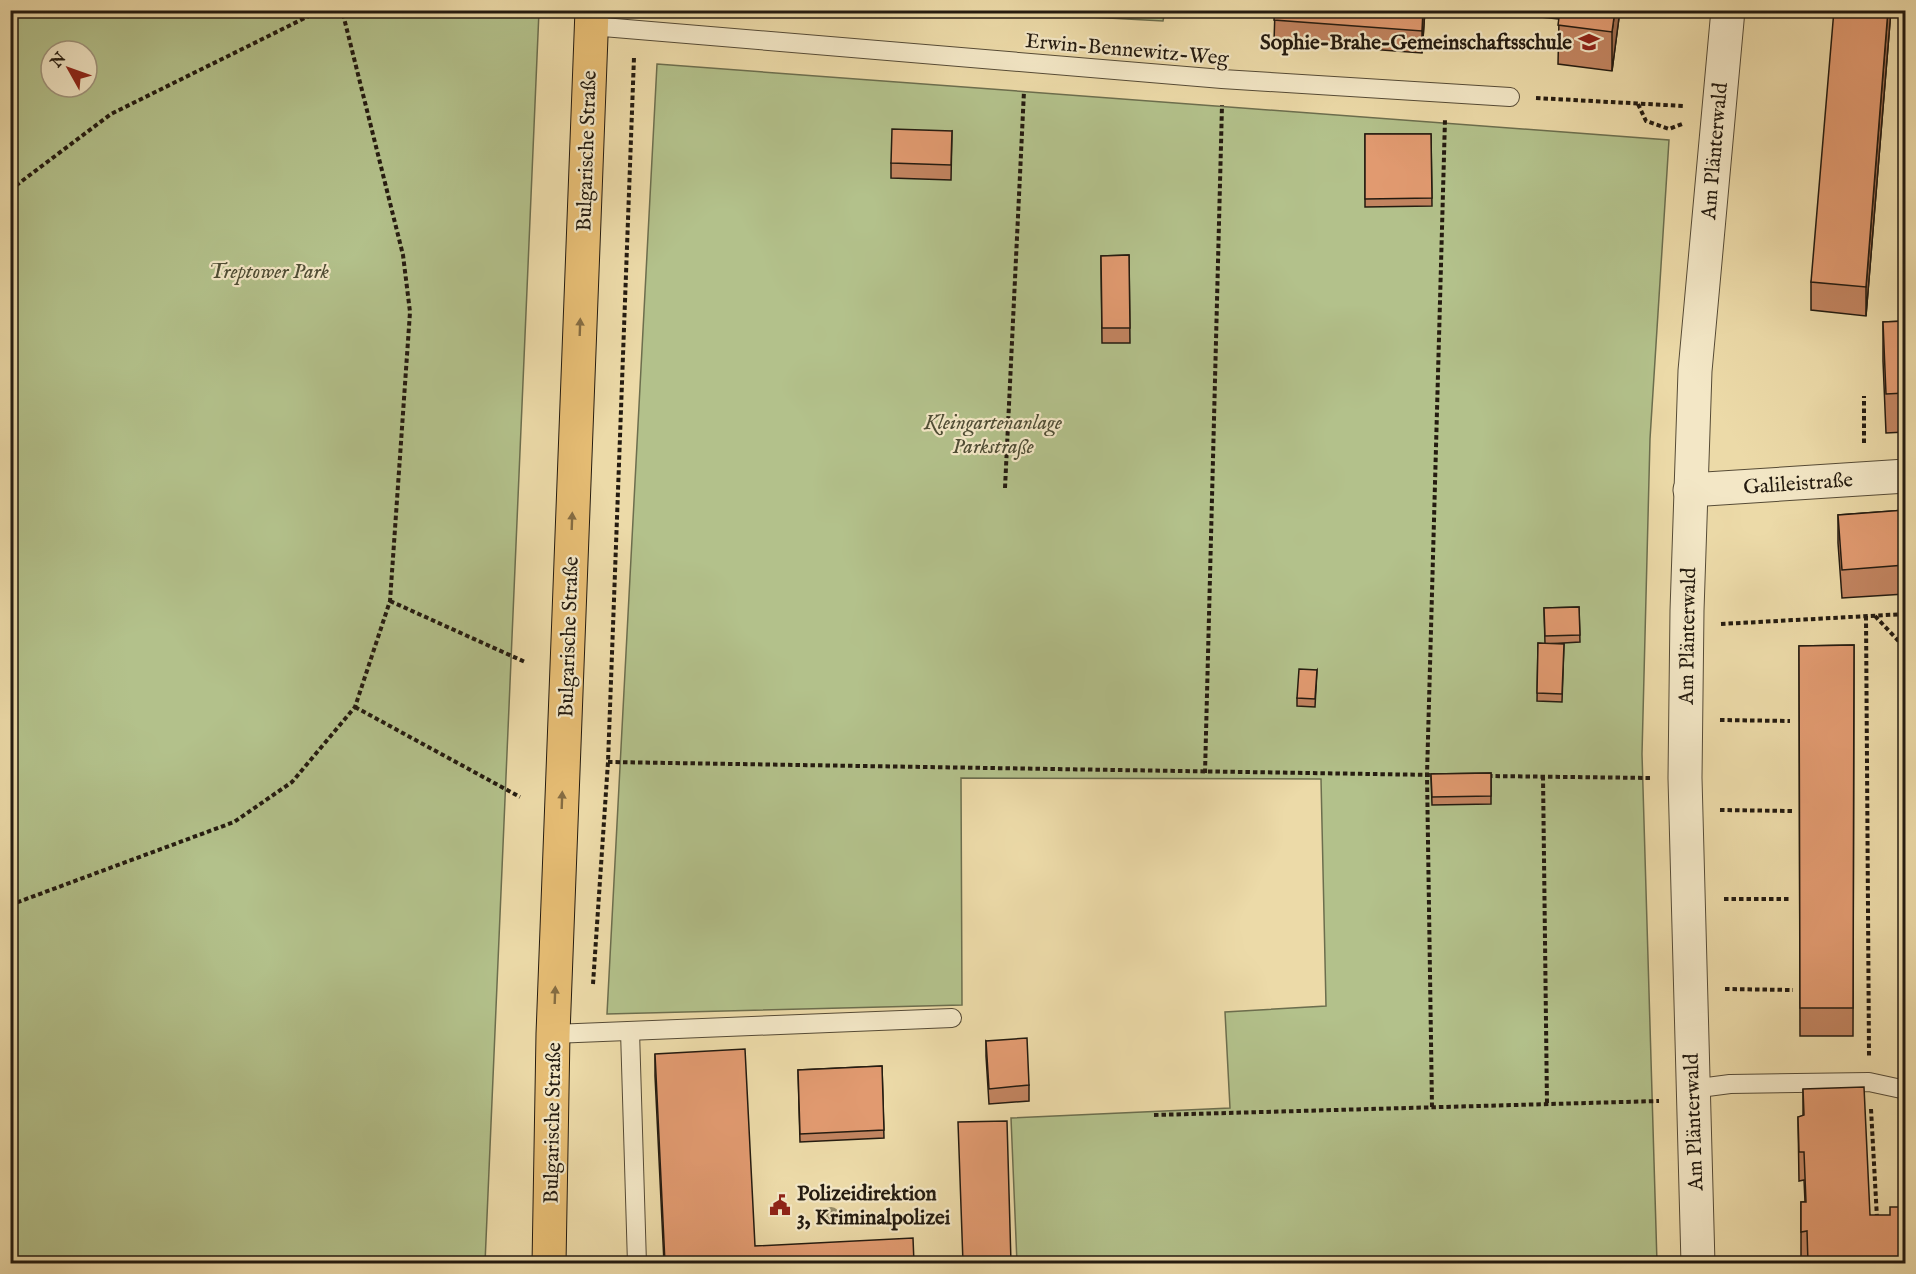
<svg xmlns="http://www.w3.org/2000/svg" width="1916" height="1274" font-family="'IM FELL English',serif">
	<rect width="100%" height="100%" fill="#ecdaa8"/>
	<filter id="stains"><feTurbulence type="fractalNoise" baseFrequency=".00333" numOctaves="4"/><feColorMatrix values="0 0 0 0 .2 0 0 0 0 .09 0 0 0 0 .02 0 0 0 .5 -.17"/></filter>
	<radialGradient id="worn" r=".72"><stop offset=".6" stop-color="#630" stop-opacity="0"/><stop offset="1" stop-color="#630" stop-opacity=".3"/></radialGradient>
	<g fill="#b3c18b" stroke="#6c6e4e" stroke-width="1.5" fill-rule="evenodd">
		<path d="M10,11H539L485,1263H11ZM51,51H87V87H51Z"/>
		<polygon points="980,11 1165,10 1165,11 1163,21"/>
		<polygon points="657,64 1669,140 1650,439 1642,754 1657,1263 1017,1263 1011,1118 1230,1108 1225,1012 1326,1006 1321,779 961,778 962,1005 607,1014"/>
	</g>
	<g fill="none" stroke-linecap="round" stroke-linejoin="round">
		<defs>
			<g id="service">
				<polyline points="591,26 1222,79 1510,97"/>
				<polyline points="630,1031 637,1264"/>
				<polyline points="553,1034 952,1018"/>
				<polyline points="1692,1089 1730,1084 1869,1082 1906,1090"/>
			</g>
			<g id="minor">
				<polyline points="1690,490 1906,476"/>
				<polyline points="1698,1264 1685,778 1687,611 1695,371 1728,10"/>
			</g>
			<polyline id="primary" points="549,1264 553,1034 592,10"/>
		</defs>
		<use href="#service" stroke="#564b36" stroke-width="20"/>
		<use href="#minor" stroke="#564b36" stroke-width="35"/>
		<use href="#primary" stroke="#241b10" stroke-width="35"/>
		<g stroke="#241b10" stroke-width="4" stroke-dasharray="4.5 3" stroke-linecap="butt">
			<polyline points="499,10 557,14"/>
			<polyline points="1536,98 1684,106"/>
			<polyline points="1638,104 1646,121 1669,129 1682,124"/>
			<polyline points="10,190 111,114 321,10"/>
			<polyline points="1864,443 1864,396"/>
			<polyline points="1005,488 1024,91"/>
			<polyline points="390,601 525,662"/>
			<polyline points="1866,616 1869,1056"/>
			<polyline points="1875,616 1906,649"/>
			<polyline points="1721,624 1906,614"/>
			<polyline points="355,707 520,797"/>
			<polyline points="1720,720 1790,721"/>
			<polyline points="608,762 1435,775"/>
			<polyline points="1205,773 1222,105"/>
			<polyline points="1488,776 1651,778"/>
			<polyline points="1543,776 1547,1104"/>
			<polyline points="1720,810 1792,811"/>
			<polyline points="1724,899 1791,899"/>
			<polyline points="10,905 234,822 292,782 355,707 390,601 410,312 403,255 342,10"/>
			<polyline points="593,984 608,762 634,57"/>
			<polyline points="1725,989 1793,990"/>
			<polyline points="1432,1107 1427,775 1445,119"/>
			<polyline points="1871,1109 1877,1218"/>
			<polyline points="1154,1115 1659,1101"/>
		</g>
		<use href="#service" stroke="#f3e7c6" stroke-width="18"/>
		<use href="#minor" stroke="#f3e7c6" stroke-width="33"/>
		<use href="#primary" stroke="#e6bd74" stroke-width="33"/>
	</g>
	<circle fill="#968c69" cx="831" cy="1216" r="9"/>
	<g fill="#c28460" stroke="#241b10" stroke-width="1.5">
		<polygon points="1275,10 1425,10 1422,53 1274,42"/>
		<polygon points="1541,10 1620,10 1612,71 1558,64 1559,19 1541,17"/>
		<polygon points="1891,10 1866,316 1811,310 1811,282"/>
		<polygon points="952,131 951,180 891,178 891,163"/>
		<polygon points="1365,134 1431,134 1432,206 1365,207"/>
		<polygon points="1129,255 1130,343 1102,343 1101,256"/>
		<polygon points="1905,321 1905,432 1886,433 1883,361 1883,322"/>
		<polygon points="1905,510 1905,594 1842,598 1838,543 1838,515"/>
		<polygon points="1579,607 1580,642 1546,644 1564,644 1562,702 1537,701 1538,643 1545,644 1544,608"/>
		<polygon points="1854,645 1853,1036 1800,1036 1799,646"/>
		<polygon points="1317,670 1315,707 1297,706 1297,698"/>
		<polygon points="1491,773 1491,804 1432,805 1431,774"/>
		<polygon points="986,1041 1029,1085 1029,1101 989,1104 986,1056"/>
		<polygon points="655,1054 755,1246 914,1263 664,1263 655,1076"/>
		<polygon points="882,1066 884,1138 800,1142 798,1070"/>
		<polygon points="1803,1089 1870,1215 1905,1263 1807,1263 1807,1260 1801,1260 1801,1202 1805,1202 1804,1180 1799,1181 1798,1117 1803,1116"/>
	</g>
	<g fill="#9e6c4e" stroke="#241b10" stroke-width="1.5">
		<polygon points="1423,10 1425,10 1422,53 1422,31"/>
		<polygon points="1615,10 1620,10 1612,71 1612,32"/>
		<polygon points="1888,10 1891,10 1866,316 1866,287"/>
	</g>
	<g fill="#e19a70" stroke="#241b10" stroke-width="1.5">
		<polygon points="1275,10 1423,10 1422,31 1274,20"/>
		<polygon points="1560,10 1615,10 1612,32 1558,25"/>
		<polygon points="1834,10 1888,10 1866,287 1811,282"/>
		<polygon points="892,129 952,131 951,165 891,163"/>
		<polygon points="1365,134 1431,134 1432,198 1365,199"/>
		<polygon points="1129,255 1130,328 1102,328 1101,256"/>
		<polygon points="1905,321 1905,393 1886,394 1883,322"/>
		<polygon points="1905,510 1905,565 1842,570 1838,515"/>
		<polygon points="1579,607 1580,635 1545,636 1544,608"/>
		<polygon points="1538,643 1564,644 1562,694 1537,693"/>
		<polygon points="1854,645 1853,1008 1800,1008 1799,646"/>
		<polygon points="1299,669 1317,670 1315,699 1297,698"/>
		<polygon points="1491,773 1491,796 1432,797 1431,774"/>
		<polygon points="1027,1038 1029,1085 989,1089 986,1041"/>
		<polygon points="745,1049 755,1246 913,1238 914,1263 665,1263 655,1054"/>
		<polygon points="882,1066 884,1130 800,1134 798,1070"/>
		<polygon points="1864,1087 1870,1215 1890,1215 1890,1207 1905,1207 1905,1263 1808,1263 1807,1231 1801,1232 1801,1202 1806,1202 1804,1152 1799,1152 1798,1117 1804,1115 1803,1089"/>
		<polygon points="1007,1121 1011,1263 963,1263 958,1122"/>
	</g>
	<defs><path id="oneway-solid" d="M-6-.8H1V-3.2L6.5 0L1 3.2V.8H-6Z" transform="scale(1.5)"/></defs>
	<g fill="#856c42">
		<use href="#oneway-solid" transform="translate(580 327) rotate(-88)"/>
		<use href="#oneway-solid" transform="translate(572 521) rotate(-88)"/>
		<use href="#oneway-solid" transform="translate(562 800) rotate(-88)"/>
		<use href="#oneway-solid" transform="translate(555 995) rotate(-88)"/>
	</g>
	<defs>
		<symbol id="school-bare" viewBox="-9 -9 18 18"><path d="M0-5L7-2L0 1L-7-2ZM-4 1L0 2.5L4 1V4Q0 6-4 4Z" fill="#8f2418" stroke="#f3e7c6" stroke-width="2.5" paint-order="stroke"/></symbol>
		<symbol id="civic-bare" viewBox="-9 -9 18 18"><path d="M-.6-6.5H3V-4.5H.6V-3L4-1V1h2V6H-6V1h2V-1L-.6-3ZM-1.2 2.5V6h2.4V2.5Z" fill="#8f2418" stroke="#f3e7c6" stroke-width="2.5" paint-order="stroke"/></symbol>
	</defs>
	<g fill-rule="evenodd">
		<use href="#school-bare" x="1574" y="27" width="30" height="30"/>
		<use href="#civic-bare" x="765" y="1190" width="30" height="30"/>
	</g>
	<g text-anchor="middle" stroke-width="4.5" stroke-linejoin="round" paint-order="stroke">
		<g font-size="21" font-weight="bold" fill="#241b10" stroke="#f3e7c6" text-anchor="end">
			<text x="1572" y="49">Sophie-Brahe-Gemeinschaftsschule</text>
			<text x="797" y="1200" text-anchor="start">Polizeidirektion<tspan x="797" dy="24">3, Kriminalpolizei</tspan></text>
		</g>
		<g font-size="21" fill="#241b10" stroke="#f3e7c6">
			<text transform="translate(1127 49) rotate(5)" y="7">Erwin-Bennewitz-Weg</text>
			<text transform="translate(586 151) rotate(-88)" y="7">Bulgarische Straße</text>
			<text transform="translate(1714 151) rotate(-85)" y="7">Am Plänterwald</text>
			<text transform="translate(1798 483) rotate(-4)" y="7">Galileistraße</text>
			<text transform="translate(1687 636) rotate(-89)" y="7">Am Plänterwald</text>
			<text transform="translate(568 637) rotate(-88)" y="7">Bulgarische Straße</text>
			<text transform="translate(1693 1122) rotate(-92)" y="7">Am Plänterwald</text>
			<text transform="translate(552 1123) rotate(-89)" y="7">Bulgarische Straße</text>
		</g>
		<g font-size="21" font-style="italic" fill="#4f4d35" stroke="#f3e7c6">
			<text x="269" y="278">Treptower Park</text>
			<text x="993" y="429">Kleingartenanlage<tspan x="993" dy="24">Parkstraße</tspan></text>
		</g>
	</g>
	<rect width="1916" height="1274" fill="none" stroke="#ecdaa8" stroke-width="36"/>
	<rect x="12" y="12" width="1892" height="1250" fill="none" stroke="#241b10" stroke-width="3"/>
	<rect x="18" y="18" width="1880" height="1238" fill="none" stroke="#241b10" stroke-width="1.5"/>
	<g transform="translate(69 69) rotate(310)"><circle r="28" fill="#f3e7c6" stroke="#a0957d" stroke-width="1.5"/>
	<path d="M0-4.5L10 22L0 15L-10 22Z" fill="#8f2418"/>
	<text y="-9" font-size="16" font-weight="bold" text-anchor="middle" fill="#241b10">N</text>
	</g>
	<rect width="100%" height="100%" filter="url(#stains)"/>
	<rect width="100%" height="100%" fill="url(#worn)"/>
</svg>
